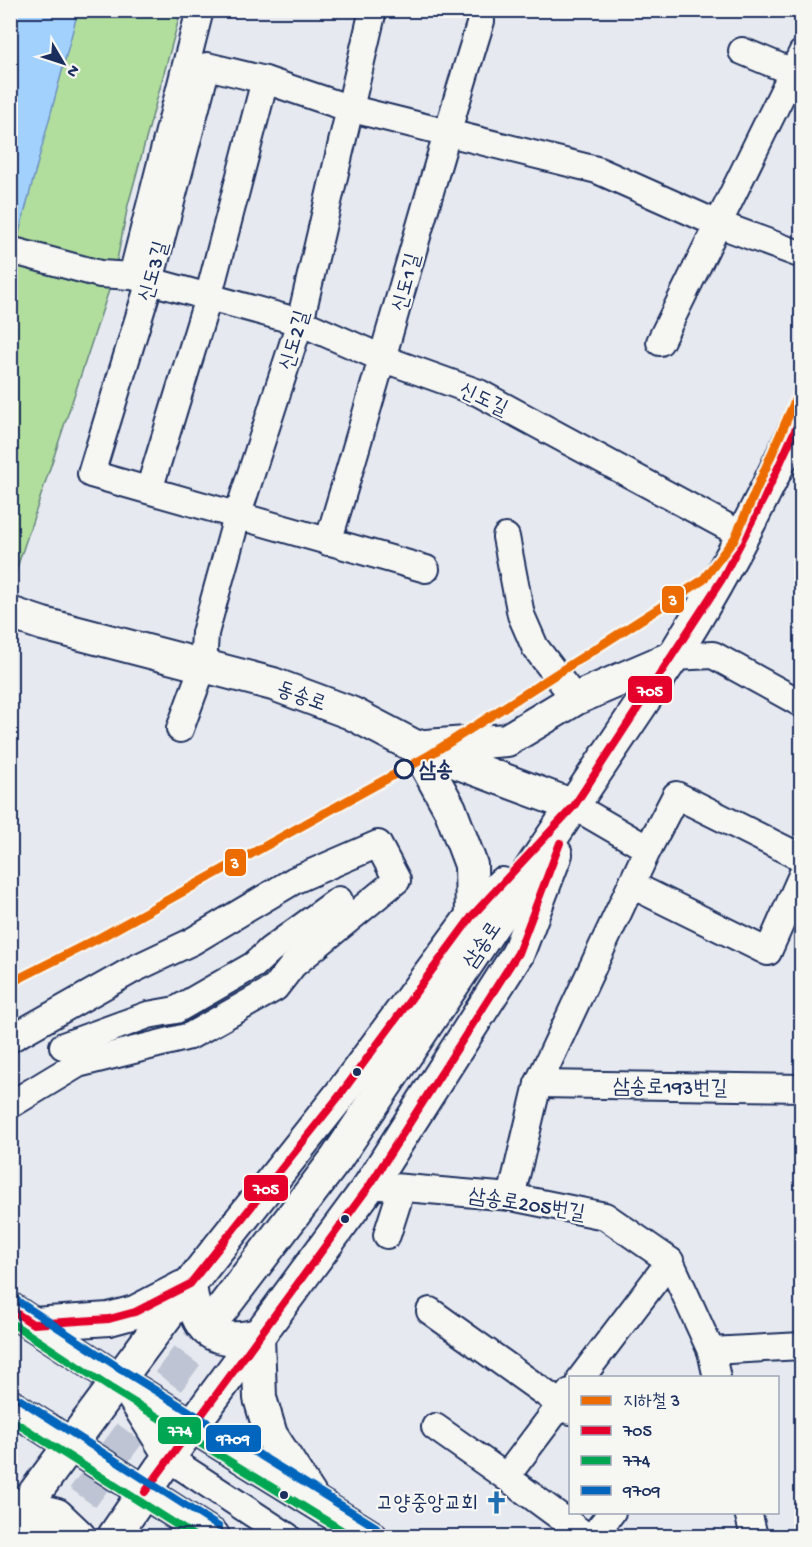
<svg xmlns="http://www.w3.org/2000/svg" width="812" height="1547" font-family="'Gochi Hand','Poor Story',sans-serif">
	<rect width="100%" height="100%" fill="#e7e9f0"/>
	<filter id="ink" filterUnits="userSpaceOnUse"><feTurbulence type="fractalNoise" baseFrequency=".0167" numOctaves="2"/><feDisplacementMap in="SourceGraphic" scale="12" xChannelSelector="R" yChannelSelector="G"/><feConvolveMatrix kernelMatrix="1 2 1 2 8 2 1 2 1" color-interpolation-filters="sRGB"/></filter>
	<g filter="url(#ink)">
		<polygon fill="#b1de9c" stroke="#66867d" stroke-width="1.5" points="11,11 181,11 128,205 114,275 11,586"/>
		<polygon fill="#a3d1fe" stroke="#6d90be" stroke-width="1.5" points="11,11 78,11 11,263"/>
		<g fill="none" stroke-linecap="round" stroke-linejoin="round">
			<polyline stroke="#bec4d3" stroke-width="32" stroke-dasharray="32 16" stroke-linecap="butt" points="54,1536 221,1310"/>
			<defs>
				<g id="minor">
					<polyline points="742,51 802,76"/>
					<polyline points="802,53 718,224 802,255"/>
					<polyline points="10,250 100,274 132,276 300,322 384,359 479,393 744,536"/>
					<polyline points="132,276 200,10"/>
					<polyline points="149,490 208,298 265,80"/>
					<polyline points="506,537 521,615 535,647 575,699"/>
					<path d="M328,542C381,369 427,194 481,21"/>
					<polyline points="426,569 91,474 150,281 207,66 265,80 348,108 597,170 718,224 660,342"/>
					<polyline points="673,657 713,655 802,704"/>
					<polyline points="180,729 203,666 205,633 237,517 300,322 373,10"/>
					<polyline points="648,849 676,795 802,858"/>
					<polyline points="632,885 768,952 802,875"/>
					<polyline points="10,1039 134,969 191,942 295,880 378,844 397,880 293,965 275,988 190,1036 78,1064 10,1105"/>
					<polyline points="63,1046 148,1015 176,1010 254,965 270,950 339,900"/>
					<polyline points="538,1084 802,1088"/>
					<polyline points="370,1185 511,1197 605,1216 670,1261 711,1351 717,1378"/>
					<polyline points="511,1197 538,1084 648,849 574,806"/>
					<polyline points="387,1235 402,1188"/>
					<polyline points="430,1311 570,1411"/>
					<polyline points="711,1351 802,1346"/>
					<polyline points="581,1378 670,1261"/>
					<polyline points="121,1383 168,1458 287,1536"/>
					<polyline points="570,1392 506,1477 586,1536"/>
					<polyline points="435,1427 506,1477"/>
					<polyline points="748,1512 754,1536"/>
					<polyline points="593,1536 612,1512"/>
				</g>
				<g id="major">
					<polyline points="10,613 43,624 273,684 351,713 416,747 574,806"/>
					<polyline points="426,746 507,740 575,699 673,657"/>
					<polyline points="416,747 450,809 471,865 472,916"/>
					<path d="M190,1284C195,1330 211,1346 258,1335"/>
					<polyline points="10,1309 118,1380 370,1536"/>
					<path d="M221,1310L336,1159L673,657C723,577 763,500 802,414"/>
					<polyline points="33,1324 109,1319 135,1312 183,1287"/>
					<polyline points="258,1335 260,1398 271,1435 310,1495"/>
					<polyline points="10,1406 213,1536"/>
					<polyline points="10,1526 190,1284 340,1095 472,916 502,884"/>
					<polyline points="13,1531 38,1510 57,1515 79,1536"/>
					<polyline points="114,1536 160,1469 370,1185 518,953 556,854"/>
				</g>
			</defs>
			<use href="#minor" stroke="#1b2f5e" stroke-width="30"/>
			<use href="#major" stroke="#1b2f5e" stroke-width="36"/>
			<use href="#minor" stroke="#f6f6f2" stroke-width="26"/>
			<use href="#major" stroke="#f6f6f2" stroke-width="32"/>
			<defs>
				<g id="bus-1">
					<polyline points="10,1309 33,1324 109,1319 135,1312 190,1284 340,1095 472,916 574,806 722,579 765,496 802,415"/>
					<polyline points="145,1492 370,1185 518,953 560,843"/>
				</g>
				<g id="bus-2">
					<polyline points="10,1322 112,1389 351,1536"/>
					<polyline points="10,1419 194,1536"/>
				</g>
				<g id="bus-3">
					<polyline points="16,1300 124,1371 376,1527"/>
					<polyline points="16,1397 219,1527"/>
				</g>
			</defs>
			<use href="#bus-1" stroke="#f6f6f2" stroke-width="12"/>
			<use href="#bus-2" stroke="#f6f6f2" stroke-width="12"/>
			<use href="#bus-3" stroke="#f6f6f2" stroke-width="12"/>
			<use href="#bus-1" stroke="#e4002b" stroke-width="8"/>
			<use href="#bus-2" stroke="#00a651" stroke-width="8"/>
			<use href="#bus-3" stroke="#0065bd" stroke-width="8"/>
			<defs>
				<polyline id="metro-1" points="10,983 101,937 428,756 703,580 735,538 802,385"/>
			</defs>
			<use href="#metro-1" stroke="#f6f6f2" stroke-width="14"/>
			<use href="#metro-1" stroke="#ed6c00" stroke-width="9"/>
		</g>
	</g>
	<defs>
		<symbol id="church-bare" viewBox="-9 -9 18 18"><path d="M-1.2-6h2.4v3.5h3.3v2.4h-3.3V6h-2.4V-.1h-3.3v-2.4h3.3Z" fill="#1f6fb2" stroke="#f6f6f2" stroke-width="2.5" paint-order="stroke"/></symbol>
	</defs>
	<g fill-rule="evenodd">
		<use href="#church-bare" x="480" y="1486" width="33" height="33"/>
	</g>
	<circle fill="#f6f6f2" stroke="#1b2f5e" stroke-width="3" cx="404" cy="769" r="9"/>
	<g fill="#1b2f5e" stroke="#f6f6f2" stroke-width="2">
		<circle cx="357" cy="1072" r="5"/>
		<circle cx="345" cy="1219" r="5"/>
		<circle cx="284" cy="1495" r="5"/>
	</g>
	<g text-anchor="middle" stroke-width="4.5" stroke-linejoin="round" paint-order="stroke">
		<g font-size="21" fill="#1b2f5e" stroke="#f6f6f2">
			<text transform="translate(152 271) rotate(-74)" y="7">신도3길</text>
			<text transform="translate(405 282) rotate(-75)" y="7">신도1길</text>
			<text transform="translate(293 340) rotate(-74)" y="7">신도2길</text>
			<text transform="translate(484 398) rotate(25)" y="7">신도길</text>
			<text transform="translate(302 695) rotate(20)" y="7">동송로</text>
			<text transform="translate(481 944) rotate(-56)" y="7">삼송로</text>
			<text transform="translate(670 1086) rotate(1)" y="7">삼송로193번길</text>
			<text transform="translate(527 1203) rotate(9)" y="7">삼송로205번길</text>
		</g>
		<g font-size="21" font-weight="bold" fill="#1b2f5e" stroke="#f6f6f2" text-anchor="start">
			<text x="419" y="776">삼송</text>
		</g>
		<g font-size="21" fill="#1b2f5e" stroke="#f6f6f2" text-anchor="end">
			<text x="478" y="1509">고양중앙교회</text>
		</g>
	</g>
	<g stroke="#f6f6f2" stroke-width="2">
		<rect x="661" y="585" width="24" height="29" rx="6" fill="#ed6c00"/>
		<rect x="627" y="675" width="46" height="29" rx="6" fill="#e4002b"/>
		<rect x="224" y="848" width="23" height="29" rx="6" fill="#ed6c00"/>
		<rect x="243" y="1174" width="46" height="28" rx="6" fill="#e4002b"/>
		<rect x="157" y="1416" width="45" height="29" rx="6" fill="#00a651"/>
		<rect x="205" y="1424" width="57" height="29" rx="6" fill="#0065bd"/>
	</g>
	<g font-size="16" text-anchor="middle" font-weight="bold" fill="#fff">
		<text x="673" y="605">3</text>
		<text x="650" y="696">705</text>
		<text x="235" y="868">3</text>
		<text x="266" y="1194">705</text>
		<text x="180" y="1436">774</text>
		<text x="233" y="1444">9709</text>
	</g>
	<rect width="812" height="1547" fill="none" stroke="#f6f6f2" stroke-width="36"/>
	<rect x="18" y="18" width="776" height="1511" fill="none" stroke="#1b2f5e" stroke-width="2" filter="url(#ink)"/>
	<rect x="569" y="1376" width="210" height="138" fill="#f6f6f2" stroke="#9ea6b7" stroke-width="1.5"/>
	<rect x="581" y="1396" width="30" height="9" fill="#ed6c00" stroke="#9ea6b7" stroke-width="1.5"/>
	<text x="623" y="1406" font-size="18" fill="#1b2f5e">지하철 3</text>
	<rect x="581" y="1426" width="30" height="9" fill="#e4002b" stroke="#9ea6b7" stroke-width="1.5"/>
	<text x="623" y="1436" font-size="18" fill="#1b2f5e">705</text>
	<rect x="581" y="1456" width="30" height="9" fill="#00a651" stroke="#9ea6b7" stroke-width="1.5"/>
	<text x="623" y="1466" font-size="18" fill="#1b2f5e">774</text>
	<rect x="581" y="1486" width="30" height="9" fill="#0065bd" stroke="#9ea6b7" stroke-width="1.5"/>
	<text x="623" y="1496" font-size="18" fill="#1b2f5e">9709</text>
	<g transform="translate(63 63) rotate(129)" stroke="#f6f6f2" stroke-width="4.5" paint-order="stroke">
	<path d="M0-4.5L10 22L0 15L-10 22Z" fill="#1b2f5e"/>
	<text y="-9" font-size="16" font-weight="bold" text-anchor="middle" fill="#1b2f5e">N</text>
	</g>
</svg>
